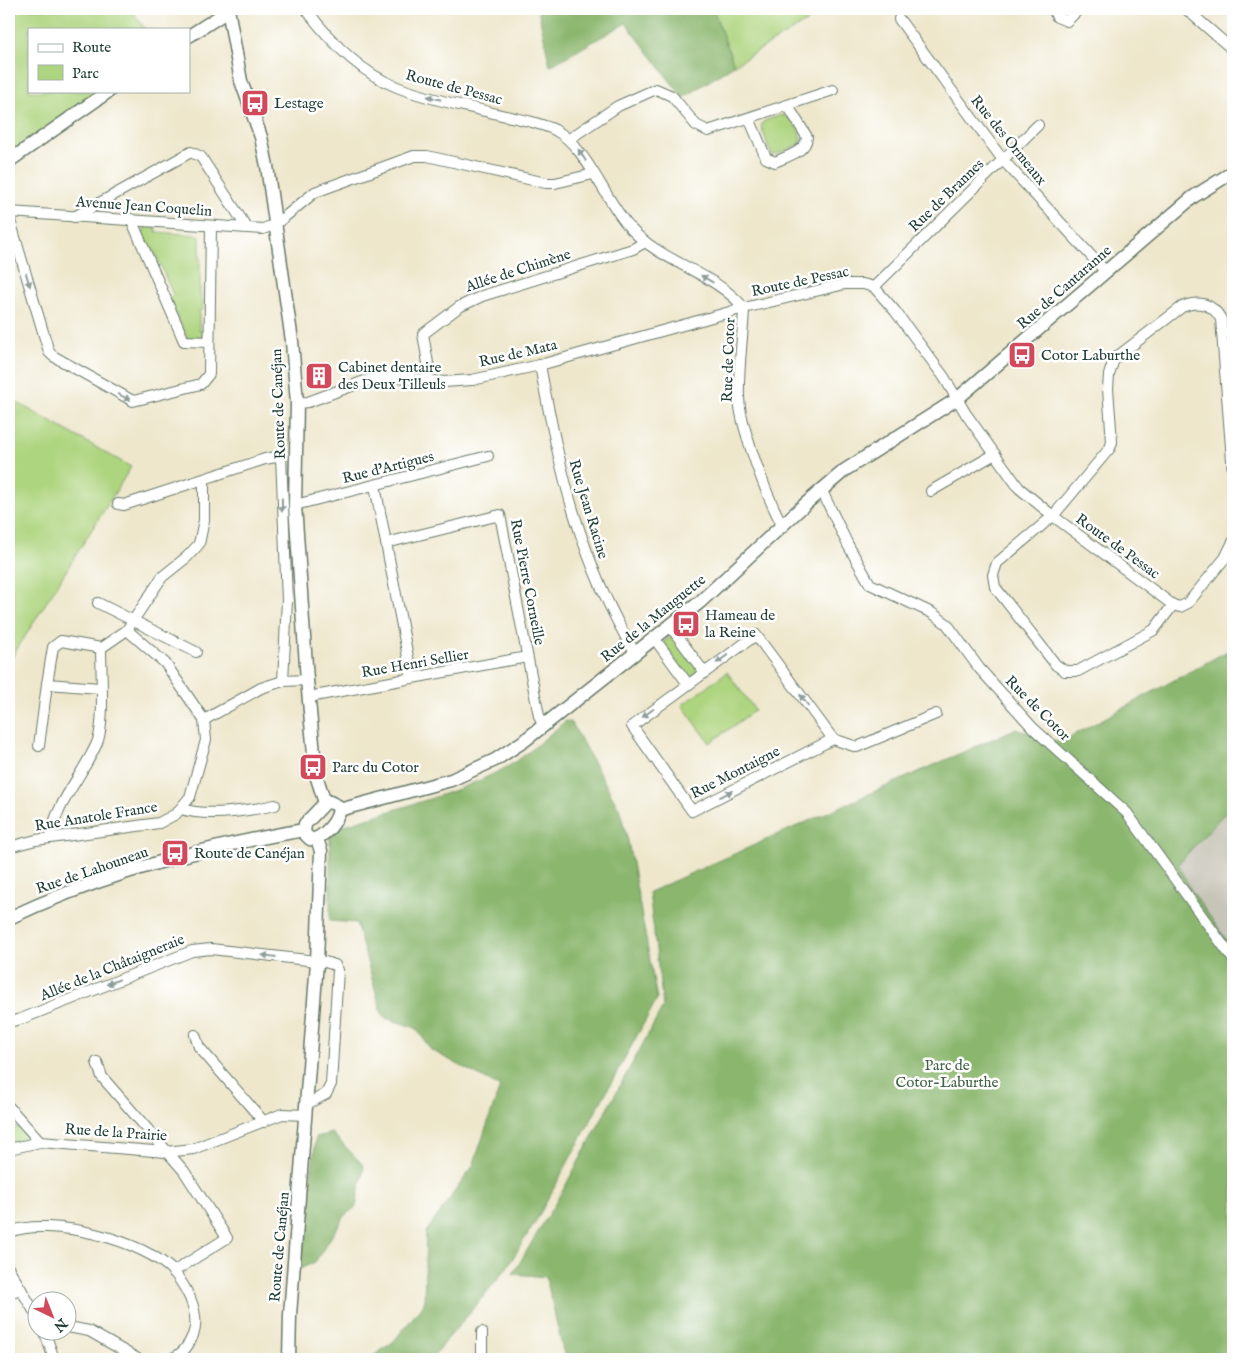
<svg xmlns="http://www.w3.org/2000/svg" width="1242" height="1368" font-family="'IM FELL English',serif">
	<rect width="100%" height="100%" fill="#fff"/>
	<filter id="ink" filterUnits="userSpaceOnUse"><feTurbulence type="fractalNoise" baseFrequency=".02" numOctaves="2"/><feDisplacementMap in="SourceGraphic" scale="10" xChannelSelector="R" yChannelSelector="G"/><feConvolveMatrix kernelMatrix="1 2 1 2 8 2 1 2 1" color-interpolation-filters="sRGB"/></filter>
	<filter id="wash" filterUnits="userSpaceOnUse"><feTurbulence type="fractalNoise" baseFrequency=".0096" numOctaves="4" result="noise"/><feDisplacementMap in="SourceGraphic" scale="20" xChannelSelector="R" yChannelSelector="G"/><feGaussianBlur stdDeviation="1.12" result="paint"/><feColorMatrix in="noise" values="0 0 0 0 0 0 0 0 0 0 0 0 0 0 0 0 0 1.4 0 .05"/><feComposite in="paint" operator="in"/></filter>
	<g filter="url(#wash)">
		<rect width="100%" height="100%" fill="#eee7cc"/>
		<polygon fill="#c7c5b8" points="1233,804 1233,949 1190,889 1178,864"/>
		<g fill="#add47e" stroke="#668859">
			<polygon points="9,9 131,9 145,29 29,29 29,91 109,91 9,161"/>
			<polygon points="713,9 828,9 734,65"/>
			<path d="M781,115C791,116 802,132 801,142L798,145L774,155L771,154L761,126L764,121Z"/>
			<polygon points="150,226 156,227 156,232 198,235 200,238 200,293 203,301 203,310 199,311 199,330 205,330 204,336 188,339 168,298 173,295 154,250 147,252 141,237 145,227"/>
			<polygon points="9,398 131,467 9,662"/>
			<polygon points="672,637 696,667 697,673 691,677 687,676 664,644 664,641"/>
			<polygon points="727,672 755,710 710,743 682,705"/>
			<polygon points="9,1120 16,1128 23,1126 28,1133 27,1138 9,1144"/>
		</g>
		<g fill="#8ab66d" stroke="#547a50">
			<polygon points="538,9 713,9 734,65 683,98 626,23 550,66"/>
			<polygon points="1233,648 1233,804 1178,864 1190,889 1233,949 1233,1359 565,1359 546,1277 513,1274 563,1190 663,1007 649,892 1015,729 1061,742"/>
			<path d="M566,721L571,722L619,808L628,841L657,999L537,1219L506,1269L431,1359H369L393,1342L424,1304L426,1232L473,1166L500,1087L431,1050L416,1028L383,1017L356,923L330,921V834L336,828L345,825C397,808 473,790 518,760C535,748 550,733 566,721Z"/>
			<polygon points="332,1133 364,1166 356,1207 346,1214 315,1262 300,1269 316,1137"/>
		</g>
	</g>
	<g filter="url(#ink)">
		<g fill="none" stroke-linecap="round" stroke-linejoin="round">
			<defs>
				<g id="minor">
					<path d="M306,9C329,40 361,73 397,87C427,99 461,105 493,113C513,118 536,121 555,130C587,147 604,199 630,228C662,263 714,272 744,308"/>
					<polyline points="1053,9 1057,17 1067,21 1079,9"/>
					<polyline points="1186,9 1233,50"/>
					<polyline points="899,19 1003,160 1106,272"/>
					<path d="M749,118L766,158L775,162C787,156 806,152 807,137L788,106"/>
					<polyline points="569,139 618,106 656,89 672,96 696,125 708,131 833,90"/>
					<polyline points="9,212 263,229 276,224 315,192 414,156 427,156 546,183 555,183 593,174"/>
					<polyline points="9,217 49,352 53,356 133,401 201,384 209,374 211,226"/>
					<polyline points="74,217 191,152 201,157 247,228"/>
					<polyline points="131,219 184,341 209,342"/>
					<polyline points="874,287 1038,125"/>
					<path d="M744,308C743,337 738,367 739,396C739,424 768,500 783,526"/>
					<path d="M540,365C559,469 580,561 635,653"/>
					<polyline points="427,379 429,369 423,334 459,307 482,296 633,249 645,242"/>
					<polyline points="297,403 308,402 365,381 382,378 398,377 444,382 472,380 540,365 744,308 845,284 863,284 874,287 895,311 944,377 966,414 1019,488 1053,516 1173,605 1180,607 1188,603 1225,558 1233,542"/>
					<polyline points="375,486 386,543"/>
					<polyline points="821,489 848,545 870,584 932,613 947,624 979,668 1033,728 1127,813 1233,959"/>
					<polyline points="931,491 995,454"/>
					<polyline points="118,504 124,505 265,459 281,456 287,600 283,681"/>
					<polyline points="295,505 488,456"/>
					<polyline points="98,603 196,652"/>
					<path d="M1173,605L1154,630L1078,671H1065L1056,665L995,587L993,575L997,563L1053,516L1110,448L1112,442L1108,389L1109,375L1114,359L1182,307C1198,300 1212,303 1221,319L1233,473"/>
					<polyline points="670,626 704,672"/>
					<polyline points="654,638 688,684"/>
					<polyline points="412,678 386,543 500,515 539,716 543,726"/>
					<polyline points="100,688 47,684 53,647 61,641 101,648"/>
					<polyline points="309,697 527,657"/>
					<polyline points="204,720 261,688 283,681 307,680"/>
					<polyline points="833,739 692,811 632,726 756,635 833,739 857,747 936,714"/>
					<polyline points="39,746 47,684"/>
					<path d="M181,809C207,817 248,811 275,805"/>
					<path d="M50,838C56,803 83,775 97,743C105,724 101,670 101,648L127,630L162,577L187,557L199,544L204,520V480"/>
					<polyline points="9,847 36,840 159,823 176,814 190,797 206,740 204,720 165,663 127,630"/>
					<polyline points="9,1022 21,1019 192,951 211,949 325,962 335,965 338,970 331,1084 326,1094 307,1104"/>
					<polyline points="195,1035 199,1047 264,1122"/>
					<polyline points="97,1062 102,1077 184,1171 227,1238 173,1272"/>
					<polyline points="9,1107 40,1142"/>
					<polyline points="9,1149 40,1142 166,1152 193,1149 282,1114 306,1115"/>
					<path d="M9,1232C50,1216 144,1240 174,1272C180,1280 186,1289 190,1298C195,1310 198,1322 193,1335C189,1345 182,1355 171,1359"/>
					<polyline points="9,1269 38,1318"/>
					<polyline points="9,1293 21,1289"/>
					<polyline points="68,1327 89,1331 138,1359"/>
					<polyline points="44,1330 54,1359"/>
					<polyline points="482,1359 482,1332"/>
				</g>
				<g id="tertiary">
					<polyline points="228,9 241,81 261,137 267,166 292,341 297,403 295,505 307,680 316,775 325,803"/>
					<polyline points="189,36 228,11"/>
					<polyline points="9,161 109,91"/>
					<path d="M330,802L338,806C342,818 322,841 310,839L304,833L305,824L325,803Z"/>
					<polyline points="339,810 451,780 495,760 524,741 700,602 803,506 845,470 957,399 1193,197 1233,172"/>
					<path d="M9,918C101,875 203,847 304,830"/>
					<polyline points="289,1359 290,1315 317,962 321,851 317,839"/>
				</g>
			</defs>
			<use href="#minor" stroke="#677869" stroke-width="12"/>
			<use href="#tertiary" stroke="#677869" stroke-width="15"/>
			<use href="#minor" stroke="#fff" stroke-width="10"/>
			<use href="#tertiary" stroke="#fff" stroke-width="12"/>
		</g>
		<defs><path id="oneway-solid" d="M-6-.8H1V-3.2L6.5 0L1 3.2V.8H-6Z" transform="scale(1.25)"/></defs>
		<g fill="#8f9e9a">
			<use href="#oneway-solid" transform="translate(434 98) rotate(-166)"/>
			<use href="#oneway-solid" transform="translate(582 155) rotate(-123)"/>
			<use href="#oneway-solid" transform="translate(707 279) rotate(-149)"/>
			<use href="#oneway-solid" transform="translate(28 280) rotate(73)"/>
			<use href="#oneway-solid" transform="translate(124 397) rotate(27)"/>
			<use href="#oneway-solid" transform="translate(282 505) rotate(89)"/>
			<use href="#oneway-solid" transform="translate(722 659) rotate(144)"/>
			<use href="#oneway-solid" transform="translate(804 700) rotate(-127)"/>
			<use href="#oneway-solid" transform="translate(648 713) rotate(143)"/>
			<use href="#oneway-solid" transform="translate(726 794) rotate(-27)"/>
			<use href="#oneway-solid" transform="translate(269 956) rotate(-173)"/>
			<use href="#oneway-solid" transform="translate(113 982) rotate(158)"/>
		</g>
	</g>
	<defs>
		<symbol id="bus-square" viewBox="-11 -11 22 22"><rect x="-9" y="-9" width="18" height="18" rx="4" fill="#d1495b" stroke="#fff"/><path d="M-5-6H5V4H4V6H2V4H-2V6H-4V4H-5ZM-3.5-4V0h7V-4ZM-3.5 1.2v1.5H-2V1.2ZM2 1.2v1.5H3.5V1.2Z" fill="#fff"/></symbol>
		<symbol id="building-square" viewBox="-11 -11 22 22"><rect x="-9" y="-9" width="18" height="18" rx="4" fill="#d1495b" stroke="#fff"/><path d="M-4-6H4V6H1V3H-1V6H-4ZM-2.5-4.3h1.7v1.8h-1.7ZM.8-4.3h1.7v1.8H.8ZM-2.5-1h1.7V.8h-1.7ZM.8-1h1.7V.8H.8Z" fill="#fff"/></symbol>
	</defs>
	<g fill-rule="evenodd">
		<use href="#bus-square" x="239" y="87" width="32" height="32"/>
		<use href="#bus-square" x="1006" y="339" width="32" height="32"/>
		<use href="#building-square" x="303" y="360" width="32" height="32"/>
		<use href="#bus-square" x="670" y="608" width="32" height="32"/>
		<use href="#bus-square" x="297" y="751" width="32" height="32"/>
		<use href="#bus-square" x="159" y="837" width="32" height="32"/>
	</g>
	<g text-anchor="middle" stroke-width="5" stroke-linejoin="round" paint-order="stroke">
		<g font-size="15" fill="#1f3d34" stroke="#fff">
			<text transform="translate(454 87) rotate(15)" y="5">Route de Pessac</text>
			<text transform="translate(1009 140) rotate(51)" y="5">Rue des Ormeaux</text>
			<text transform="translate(946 195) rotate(-44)" y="5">Rue de Brannes</text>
			<text transform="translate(144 206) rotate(4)" y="5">Avenue Jean Coquelin</text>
			<text transform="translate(518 270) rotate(-18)" y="5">Allée de Chimène</text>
			<text transform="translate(800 281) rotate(-12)" y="5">Route de Pessac</text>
			<text transform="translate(1064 287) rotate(-41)" y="5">Rue de Cantaranne</text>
			<text transform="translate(518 353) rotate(-13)" y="5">Rue de Mata</text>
			<text transform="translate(728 360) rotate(-88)" y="5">Rue de Cotor</text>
			<text transform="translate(278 404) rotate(-92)" y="5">Route de Canéjan</text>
			<text transform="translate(388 467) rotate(-14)" y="5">Rue d'Artigues</text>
			<text transform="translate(589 509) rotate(73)" y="5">Rue Jean Racine</text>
			<text transform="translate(1118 546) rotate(36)" y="5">Route de Pessac</text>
			<text transform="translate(528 582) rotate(79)" y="5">Rue Pierre Corneille</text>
			<text transform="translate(653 618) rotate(-39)" y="5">Rue de la Mauguette</text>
			<text transform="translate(415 663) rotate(-10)" y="5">Rue Henri Sellier</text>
			<text transform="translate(1038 708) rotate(45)" y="5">Rue de Cotor</text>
			<text transform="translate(735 772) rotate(-27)" y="5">Rue Montaigne</text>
			<text transform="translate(96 816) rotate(-9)" y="5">Rue Anatole France</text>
			<text transform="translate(92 870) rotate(-19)" y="5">Rue de Lahouneau</text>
			<text transform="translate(112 967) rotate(-22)" y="5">Allée de la Châtaigneraie</text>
			<text transform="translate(116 1132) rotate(4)" y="5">Rue de la Prairie</text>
			<text transform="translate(279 1247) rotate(-85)" y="5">Route de Canéjan</text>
		</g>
		<g font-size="15" fill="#1f3d34" stroke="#fff" text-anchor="start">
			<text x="274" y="108">Lestage</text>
			<text x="1041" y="360">Cotor Laburthe</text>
			<text x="338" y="372">Cabinet dentaire<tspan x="338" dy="17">des Deux Tilleuls</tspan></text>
			<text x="705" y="620">Hameau de<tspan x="705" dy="17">la Reine</tspan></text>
			<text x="332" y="772">Parc du Cotor</text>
			<text x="194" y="858">Route de Canéjan</text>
		</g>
		<g font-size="15" fill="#426346" stroke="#fff">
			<text x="947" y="1070">Parc de<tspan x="947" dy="17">Cotor-Laburthe</tspan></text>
		</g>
	</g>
	<rect width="1242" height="1368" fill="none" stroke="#fff" stroke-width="30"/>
	<rect x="28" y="28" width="162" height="65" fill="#ffffff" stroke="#a5b1ae"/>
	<rect x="38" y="44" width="25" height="8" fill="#ffffff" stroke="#a5b1ae"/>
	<text x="72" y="52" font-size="15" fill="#1f3d34">Route</text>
	<rect x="38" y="65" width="25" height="15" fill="#add47e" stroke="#a5b1ae"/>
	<text x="72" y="78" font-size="15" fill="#1f3d34">Parc</text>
	<g transform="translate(52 1316) rotate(137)"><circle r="24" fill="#ffffff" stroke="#a5b1ae"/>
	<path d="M0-4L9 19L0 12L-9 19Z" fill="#d1495b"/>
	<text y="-8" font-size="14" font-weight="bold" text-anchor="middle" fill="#1f3d34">N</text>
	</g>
</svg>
